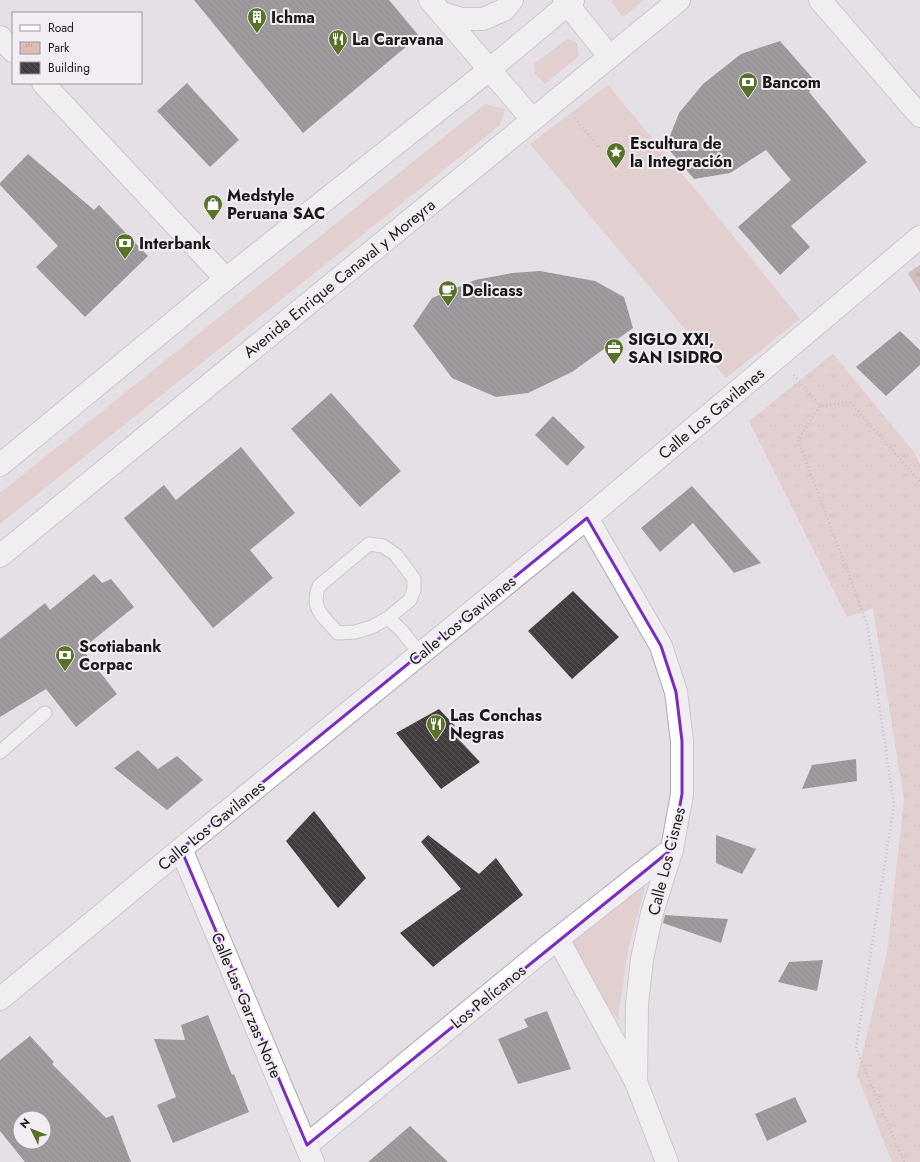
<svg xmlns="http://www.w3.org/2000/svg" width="920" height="1162" viewBox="0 0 920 1162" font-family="Jost,sans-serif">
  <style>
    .green { fill: #debbb5 }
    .forest { fill: url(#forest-firs) }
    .park { fill: url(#park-tufts) }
    .building { fill: url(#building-back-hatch); fill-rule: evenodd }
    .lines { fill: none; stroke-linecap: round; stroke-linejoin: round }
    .lane-casing { stroke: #ada8ad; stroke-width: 15 }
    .street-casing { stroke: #ada8ad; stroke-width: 24 }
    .secondary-casing { stroke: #ada8ad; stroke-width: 24 }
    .path { stroke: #9d999d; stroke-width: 2.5; stroke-dasharray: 1 3; stroke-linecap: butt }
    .lane { stroke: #fff; stroke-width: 13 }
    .street { stroke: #fff; stroke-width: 22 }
    .secondary { stroke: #fff; stroke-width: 22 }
    .marked { fill: none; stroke: #7b2cbf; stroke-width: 3; stroke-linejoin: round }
    .labels { text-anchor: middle; stroke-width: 4; stroke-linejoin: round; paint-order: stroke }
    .poi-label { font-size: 16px; font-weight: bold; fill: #1a181a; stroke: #f2edf2; text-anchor: start }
    .street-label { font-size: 16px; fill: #1a181a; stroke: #f2edf2 }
  </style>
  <defs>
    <pattern id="forest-firs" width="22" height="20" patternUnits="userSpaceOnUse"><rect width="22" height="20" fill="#b7928c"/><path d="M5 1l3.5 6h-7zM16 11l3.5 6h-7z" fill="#947672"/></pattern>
    <pattern id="park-tufts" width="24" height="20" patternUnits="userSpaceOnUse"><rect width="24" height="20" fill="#debbb5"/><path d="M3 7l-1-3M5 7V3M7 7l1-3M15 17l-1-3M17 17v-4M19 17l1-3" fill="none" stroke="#bea09b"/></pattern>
    <pattern id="building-back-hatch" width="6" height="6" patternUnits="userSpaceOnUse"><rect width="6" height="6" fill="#423c3e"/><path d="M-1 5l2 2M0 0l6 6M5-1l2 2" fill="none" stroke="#5a5557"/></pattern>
  </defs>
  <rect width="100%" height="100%" fill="#e5e0e5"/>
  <!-- green -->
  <g class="green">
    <path d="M613,0H644L623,17L611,2Z"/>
    <path d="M567,39L577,42L579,56L545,84L535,74L534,64Z"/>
    <path d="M608,85L704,200L800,319L726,378L530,144Z"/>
    <path d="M485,104L505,109L500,125L0,524V493Z"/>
    <path d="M647,881L628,949L618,1020L567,943Z"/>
  </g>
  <!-- forest -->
  <path class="forest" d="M920,265V293L908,273Z"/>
  <!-- park -->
  <path class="park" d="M833,354L914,452L920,464V1162H892L857,1075L887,953L904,799L873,608L847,617L749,421Z"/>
  <!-- building -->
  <g class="building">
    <path d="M194,0H389L419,36L303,133Z"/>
    <path d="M780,41L815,81L809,92L867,162L791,226L810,247L780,275L738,227L791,180L766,150L730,173L694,179L666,146L679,113L703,84L741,54Z"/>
    <path d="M187,83L239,140L210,167L157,111Z"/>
    <path d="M28,154L94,210L99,205L148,256L85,317L36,267L58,246L0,185V183Z"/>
    <path d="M540,271L595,281L624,297L633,328L572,372L528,393L496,397L452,378L413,326L432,298L475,280L512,273Z"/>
    <path d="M900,331L920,350V365L886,396L856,367Z"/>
    <path d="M331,393L401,471L360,507L291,429Z"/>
    <path d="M553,416L585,447L567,466L535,435Z"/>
    <path d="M241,447L295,513L250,550L273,578L213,628L124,518L164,485L176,500Z"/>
    <path d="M692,486L761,563L734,573L693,523L660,552L641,528Z"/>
    <path d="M94,574L102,583L111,579L134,607L82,649L117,694L76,727L46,689L0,717V639L45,603L50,610Z"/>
    <path d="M573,591L619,637L572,679L528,631Z"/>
    <path d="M439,709L455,726L450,730L480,762L441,789L396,733Z"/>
    <path d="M138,750L158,769L177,756L203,780L167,810L114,768Z"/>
    <path d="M856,759L857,781L802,789L812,765Z"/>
    <path d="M314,811L366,878L338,908L286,841Z"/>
    <path d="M428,835L479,874L496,858L523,895L433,967L400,933L461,889L421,842Z"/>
    <path d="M716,835L756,849L742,874L716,863Z"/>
    <path d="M665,915L728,919L721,943L663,923Z"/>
    <path d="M823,960L817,991L778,982L789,962Z"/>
    <path d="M547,1011L571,1069L518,1084L498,1039L528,1027L524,1019Z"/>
    <path d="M208,1015L232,1075L234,1074L249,1112L173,1143L157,1105L176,1097L154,1039L185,1040L181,1025Z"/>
    <path d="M30,1036L54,1062L52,1064L106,1118L113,1115L131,1162H25L0,1131V1060ZM20,1118H44V1142H20Z"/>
    <path d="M795,1097L807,1122L767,1141L755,1114Z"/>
    <path d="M410,1126L448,1162H368Z"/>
  </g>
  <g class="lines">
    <defs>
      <g id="lane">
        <path d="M369,544L383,546L396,555L414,579V590L410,600L388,618L372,627L355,632L338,633C323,616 310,609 319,586Z"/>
        <path d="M388,618L402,631L420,654"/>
        <path d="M0,752L45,713"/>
      </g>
      <g id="street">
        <path d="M430,0L532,119"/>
        <path d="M564,0L609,56"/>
        <path d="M820,0L920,116"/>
        <path d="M441,13L462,19H483L504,10L512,0"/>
        <path d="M0,37L13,51"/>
        <path d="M43,83L226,279"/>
        <path d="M587,518L661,646L676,692L682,741V794L672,849L652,913L642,959L637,1004L636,1082L667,1162"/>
        <path d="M181,849L313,1162"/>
        <path d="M558,939L635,1080"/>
        <path d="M0,999L181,849L587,518L920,237"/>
        <path d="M307,1145L541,952L672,849"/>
      </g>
      <g id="secondary">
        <path d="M0,465L226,279L489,70L573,0"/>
        <path d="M0,556L679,0"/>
      </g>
    </defs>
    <!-- lane casing -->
    <use href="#lane" class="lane-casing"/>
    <!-- street casing -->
    <use href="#street" class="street-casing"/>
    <!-- secondary casing -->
    <use href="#secondary" class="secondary-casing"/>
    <!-- path -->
    <g class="path">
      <path d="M575,118L600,149"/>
      <path d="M794,375L820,406"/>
      <path d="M904,1162L856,1048L894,805L867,623L798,440L820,406L850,402L920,482"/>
    </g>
    <!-- lane -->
    <use href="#lane" class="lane"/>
    <!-- street -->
    <use href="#street" class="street"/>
    <!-- secondary -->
    <use href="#secondary" class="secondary"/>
  </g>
  <!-- marked area -->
  <path d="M0 0H920V1162H0ZM587,518L661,646L676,692L682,741V794L672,849L307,1145L181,849Z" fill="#e5e0e5" fill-opacity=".55" fill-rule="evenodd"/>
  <path class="marked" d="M587,518L661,646L676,692L682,741V794L672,849L307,1145L181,849Z"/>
  <!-- icons -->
  <defs>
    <symbol id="building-pin" viewBox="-11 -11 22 30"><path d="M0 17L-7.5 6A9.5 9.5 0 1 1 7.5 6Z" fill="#567329" stroke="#f2edf2"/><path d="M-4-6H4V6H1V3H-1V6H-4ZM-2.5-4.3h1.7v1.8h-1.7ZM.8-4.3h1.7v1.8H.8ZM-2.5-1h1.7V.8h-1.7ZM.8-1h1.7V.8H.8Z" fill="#fff"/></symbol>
    <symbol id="restaurant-pin" viewBox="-11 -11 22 30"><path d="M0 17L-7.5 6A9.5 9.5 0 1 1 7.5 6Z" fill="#567329" stroke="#f2edf2"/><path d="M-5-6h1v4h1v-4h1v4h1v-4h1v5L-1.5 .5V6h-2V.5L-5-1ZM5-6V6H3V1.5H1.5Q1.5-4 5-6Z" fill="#fff"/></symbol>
    <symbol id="bank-pin" viewBox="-11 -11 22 30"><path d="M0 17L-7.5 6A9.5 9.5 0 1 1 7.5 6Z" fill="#567329" stroke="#f2edf2"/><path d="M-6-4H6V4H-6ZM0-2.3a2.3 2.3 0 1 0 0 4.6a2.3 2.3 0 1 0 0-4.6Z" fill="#fff"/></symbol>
    <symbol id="sight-pin" viewBox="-11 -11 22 30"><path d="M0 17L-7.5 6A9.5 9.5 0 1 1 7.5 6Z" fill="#567329" stroke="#f2edf2"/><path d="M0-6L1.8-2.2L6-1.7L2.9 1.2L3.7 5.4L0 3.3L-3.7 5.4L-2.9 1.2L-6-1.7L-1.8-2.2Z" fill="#fff"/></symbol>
    <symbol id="shop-pin" viewBox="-11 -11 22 30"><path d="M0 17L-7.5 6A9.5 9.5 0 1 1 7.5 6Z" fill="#567329" stroke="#f2edf2"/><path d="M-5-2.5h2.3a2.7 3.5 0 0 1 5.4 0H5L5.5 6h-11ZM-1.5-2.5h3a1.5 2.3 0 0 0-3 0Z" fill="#fff"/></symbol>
    <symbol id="cafe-pin" viewBox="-11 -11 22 30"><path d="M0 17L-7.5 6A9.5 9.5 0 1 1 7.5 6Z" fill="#567329" stroke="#f2edf2"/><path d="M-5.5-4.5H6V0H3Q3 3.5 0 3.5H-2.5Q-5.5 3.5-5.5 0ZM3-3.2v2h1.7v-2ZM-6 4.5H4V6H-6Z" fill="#fff"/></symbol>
    <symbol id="office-pin" viewBox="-11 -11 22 30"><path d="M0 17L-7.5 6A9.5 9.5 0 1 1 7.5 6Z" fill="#567329" stroke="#f2edf2"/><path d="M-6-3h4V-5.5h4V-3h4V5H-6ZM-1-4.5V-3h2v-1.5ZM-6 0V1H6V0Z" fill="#fff"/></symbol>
  </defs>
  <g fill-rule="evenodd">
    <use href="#building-pin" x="246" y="6" width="22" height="30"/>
    <use href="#restaurant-pin" x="327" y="28" width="22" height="30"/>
    <use href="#bank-pin" x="737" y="71" width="22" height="30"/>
    <use href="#sight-pin" x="605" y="141" width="22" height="30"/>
    <use href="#shop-pin" x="202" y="193" width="22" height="30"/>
    <use href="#bank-pin" x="114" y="232" width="22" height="30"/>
    <use href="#cafe-pin" x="437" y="279" width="22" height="30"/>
    <use href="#office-pin" x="603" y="337" width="22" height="30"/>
    <use href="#bank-pin" x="54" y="644" width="22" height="30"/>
    <use href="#restaurant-pin" x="425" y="713" width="22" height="30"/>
  </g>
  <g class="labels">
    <!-- poi labels -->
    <g class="poi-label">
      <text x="271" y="23">Ichma</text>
      <text x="352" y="45">La Caravana</text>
      <text x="762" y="88">Bancom</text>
      <text x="630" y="149">Escultura de<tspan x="630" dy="18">la Integración</tspan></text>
      <text x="227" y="201">Medstyle<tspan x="227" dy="18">Peruana SAC</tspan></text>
      <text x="139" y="249">Interbank</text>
      <text x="462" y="296">Delicass</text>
      <text x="628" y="345">SIGLO XXI,<tspan x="628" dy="18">SAN ISIDRO</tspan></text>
      <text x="79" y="652">Scotiabank<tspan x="79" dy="18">Corpac</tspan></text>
      <text x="450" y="721">Las Conchas<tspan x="450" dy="18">Negras</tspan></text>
    </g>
    <!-- street labels -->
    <g class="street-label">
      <text transform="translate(339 278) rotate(-39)" y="6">Avenida Enrique Canaval y Moreyra</text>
      <text transform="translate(711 413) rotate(-40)" y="6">Calle Los Gavilanes</text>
      <text transform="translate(462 620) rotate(-39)" y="6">Calle Los Gavilanes</text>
      <text transform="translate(211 825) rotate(-39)" y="6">Calle Los Gavilanes</text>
      <text transform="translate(666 861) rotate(-76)" y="6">Calle Los Cisnes</text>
      <text transform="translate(488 996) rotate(-39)" y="6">Los Pelícanos</text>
      <text transform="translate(247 1005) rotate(67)" y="6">Calle Las Garzas Norte</text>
    </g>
  </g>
  <!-- legend -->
  <rect x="12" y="12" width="130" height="72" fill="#f2edf2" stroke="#9c989c"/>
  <rect x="20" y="25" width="20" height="6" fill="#ffffff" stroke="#9c989c"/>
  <text x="48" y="32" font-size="12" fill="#1a181a">Road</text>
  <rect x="20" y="42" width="20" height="12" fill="url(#park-tufts)" stroke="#9c989c"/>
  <text x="48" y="52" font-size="12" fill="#1a181a">Park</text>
  <rect x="20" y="62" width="20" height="12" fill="url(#building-back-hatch)" stroke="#9c989c"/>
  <text x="48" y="72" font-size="12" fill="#1a181a">Building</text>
  <!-- north arrow -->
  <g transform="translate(32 1130) rotate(313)"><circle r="19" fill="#f2edf2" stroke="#9c989c"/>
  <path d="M0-3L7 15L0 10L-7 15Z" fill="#567329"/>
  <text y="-6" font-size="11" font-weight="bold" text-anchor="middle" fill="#1a181a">N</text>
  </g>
</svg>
